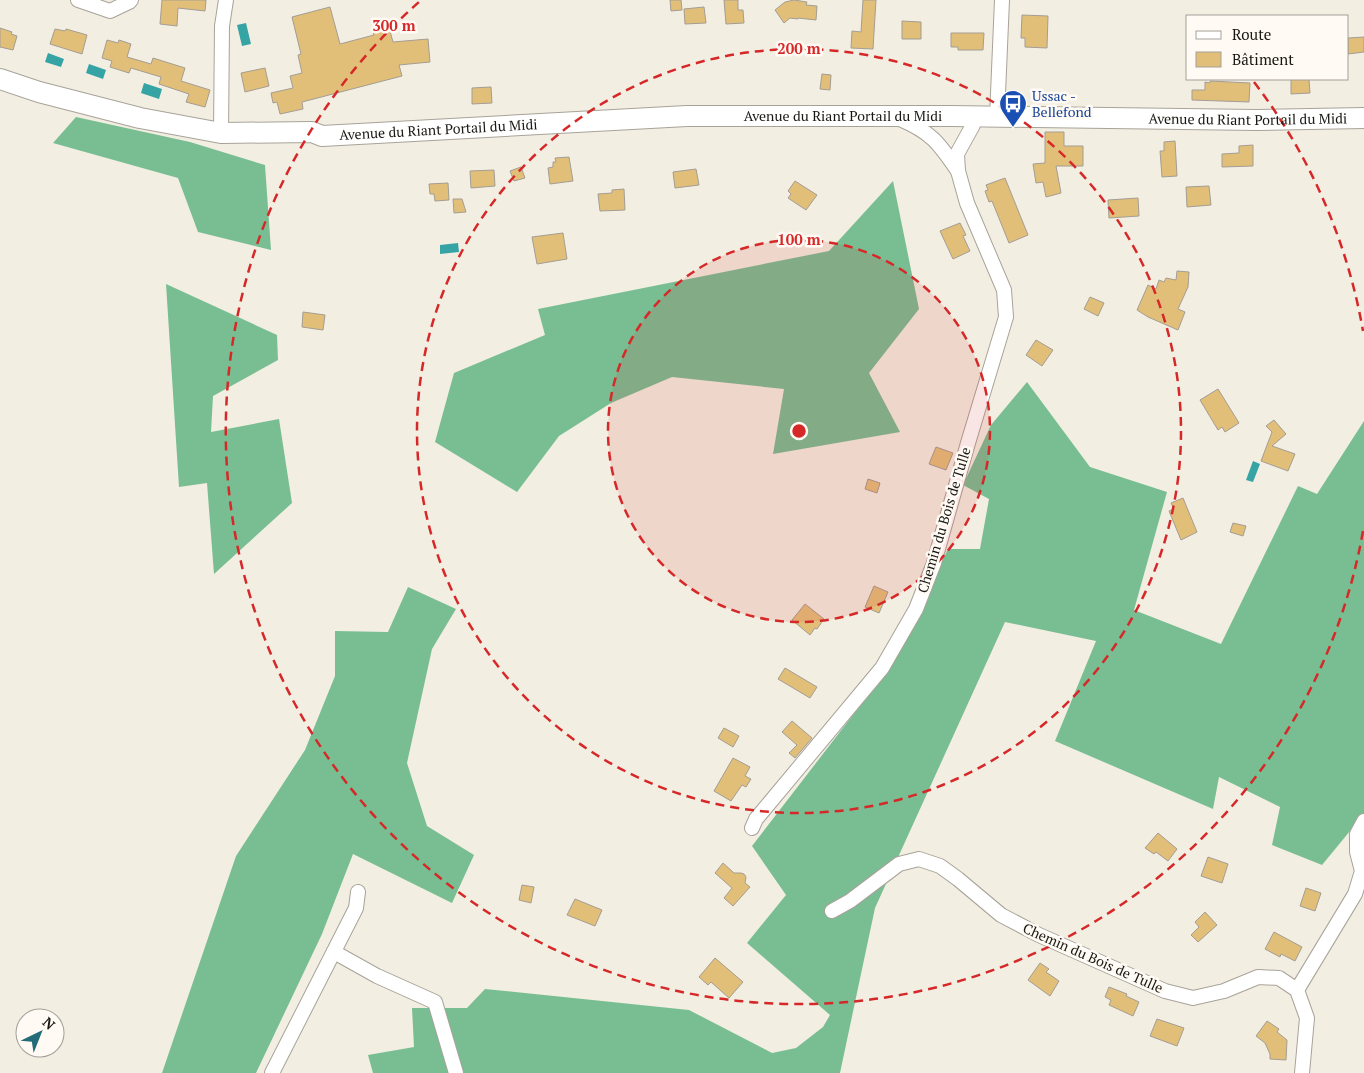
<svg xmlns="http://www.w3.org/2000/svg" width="1364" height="1073" viewBox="0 0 1364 1073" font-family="'PT Serif',serif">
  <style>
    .forest { fill: #78be92 }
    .water { fill: #36a4a5 }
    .building { fill: #e2bf79; stroke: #a39d93 }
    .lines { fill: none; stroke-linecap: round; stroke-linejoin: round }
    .minor-casing { stroke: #a8a399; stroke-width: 16 }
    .secondary-casing { stroke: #a8a399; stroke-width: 22 }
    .minor { stroke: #fff; stroke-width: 14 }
    .secondary { stroke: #fff; stroke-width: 20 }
    .ring { fill: none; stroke: #d62828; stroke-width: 2.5; stroke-dasharray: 9 6 }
    .labels { text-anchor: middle; stroke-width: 5; stroke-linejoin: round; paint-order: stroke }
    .transit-label { font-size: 14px; fill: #164399; stroke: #fffbf4; text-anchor: start }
    .street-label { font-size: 14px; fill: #191713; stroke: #fffbf4 }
    .centre { fill: #d62828; stroke: #fffbf4; stroke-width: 2.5 }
    .ring-label { font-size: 15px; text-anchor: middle; font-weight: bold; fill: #d62828; stroke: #fffbf4; stroke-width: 5; stroke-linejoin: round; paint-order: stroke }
  </style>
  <rect width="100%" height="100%" fill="#f3eee2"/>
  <!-- forest -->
  <g class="forest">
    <path d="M76,117L190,142L265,165L271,250L198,232L178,178L53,143Z"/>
    <path d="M893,181L919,309L869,373L900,432L773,454L784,389L672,377L611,403L559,436L517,492L435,442L454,373L545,335L538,309L829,251Z"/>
    <path d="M166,284L277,335L278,360L213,396L211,432L279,419L292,503L214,574L207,483L179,487Z"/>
    <path d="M1027,382L1090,467L1167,492L1134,610L1221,644L1298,486L1317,494L1364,421V814L1322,865L1272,845L1280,807L1219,777L1213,809L1055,741L1096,641L1005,622L875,908L840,1073H373L368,1055L414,1047L412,1008H467L485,989L689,1010L772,1053L796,1048L823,1027L830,1015L747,943L786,895L752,846L893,663L948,549H980L989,499L963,485L991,425Z"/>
    <path d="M408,587L456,609L432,649L407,763L427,826L474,855L452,903L353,854L322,934L256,1073H162L236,856L305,750L335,676V631L388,632Z"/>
  </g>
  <!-- water -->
  <g class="water">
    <path d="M246,23L251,44L242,46L237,25Z"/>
    <path d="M48,53L64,59L61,67L45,62Z"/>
    <path d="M89,64L106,70L103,79L86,73Z"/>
    <path d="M144,83L162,89L159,99L141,93Z"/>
    <path d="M458,243L459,252L440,254V245Z"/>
    <path d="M1253,461L1260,464L1253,482L1246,480Z"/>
  </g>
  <!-- building -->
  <g class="building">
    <path d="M162,0H206L205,11L178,8L177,26L160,24Z"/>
    <path d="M670,0H681L682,10L671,11Z"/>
    <path d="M724,0H738V10H743L744,23L726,24Z"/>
    <path d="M794,0L807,2L806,5L817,6L816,20L798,18V19L790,18L784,23L775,10L785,2Z"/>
    <path d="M863,0H876L873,49L851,48L852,31L861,32Z"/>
    <path d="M330,7L340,44L374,35L372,29L384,26L385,32L390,31L393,42L428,39L430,62L399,65L402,76L302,102L303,109L280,114L277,102L273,103L271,93L293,88L290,76L302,73L298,55L301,54L292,17Z"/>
    <path d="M704,7L706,23L685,24L684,9Z"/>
    <path d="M1022,15L1048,16L1047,48L1025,47V38H1021Z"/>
    <path d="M902,21L921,22V39H902Z"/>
    <path d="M0,28L12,32L11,34L17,36L13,50L0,47Z"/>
    <path d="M55,29L65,31L66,29L87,35L82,54L50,44Z"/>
    <path d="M951,33H984L983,50H958V47H951Z"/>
    <path d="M1364,37V52L1348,54V38Z"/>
    <path d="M107,40L118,43L119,40L131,44L127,57L151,64L153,58L185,68L181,81L210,90L205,107L186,102L189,94L159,84L161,77L131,68L129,73L110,67L112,61L102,58Z"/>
    <path d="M265,68L269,86L245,92L241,73Z"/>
    <path d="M822,74L831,75L830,90L820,89Z"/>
    <path d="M1291,79H1309L1310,93L1291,94Z"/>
    <path d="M1210,81L1250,83L1249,102L1192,100V90H1205V82L1210,83Z"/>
    <path d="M491,87L492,103L472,104V88Z"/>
    <path d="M1045,132H1064V146H1083V166H1056L1061,193L1046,197L1043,182L1036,183L1033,164L1045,163Z"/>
    <path d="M1175,141L1177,176L1162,177L1160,151H1164V142Z"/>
    <path d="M1253,145V166L1222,167V154L1239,153V146Z"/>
    <path d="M569,157L573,181L550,184L548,168L553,167V162H556L555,158Z"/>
    <path d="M521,167L525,178L514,181L510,171Z"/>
    <path d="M696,169L699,185L675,188L673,172Z"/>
    <path d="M494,170L495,186L471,188L470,171Z"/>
    <path d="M1005,178L1028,235L1009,243L992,201L989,202L985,191L988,190L986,185Z"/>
    <path d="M795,181L817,195L806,210L788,198L791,194L788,191Z"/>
    <path d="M448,183L449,200L435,201L434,194H430L429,184Z"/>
    <path d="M1209,186L1211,205L1187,207L1186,187Z"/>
    <path d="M624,189L625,210L600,211L598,194L612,193V190Z"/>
    <path d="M1138,198L1139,216L1109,218L1108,200Z"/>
    <path d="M453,199H462L466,212L454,213Z"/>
    <path d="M960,223L966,235L963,236L970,251L953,259L940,231Z"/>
    <path d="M563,233L567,259L537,264L532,237Z"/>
    <path d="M1177,271L1189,272L1188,287L1178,309L1185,312L1178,330L1148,317L1137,310L1148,285L1156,289L1159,280L1164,282L1166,278L1176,280Z"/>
    <path d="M1090,297L1104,303L1098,316L1084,309Z"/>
    <path d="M303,312L325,315L323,330L302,327Z"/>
    <path d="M1036,340L1053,350L1042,366L1026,355Z"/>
    <path d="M1218,389L1239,423L1225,432L1222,427L1218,430L1200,400Z"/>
    <path d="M1274,420L1286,434L1272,446L1295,454L1288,471L1261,461L1272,432L1266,426Z"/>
    <path d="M936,447L953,453L946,470L929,464Z"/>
    <path d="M868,479L880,483L877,493L865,489Z"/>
    <path d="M1183,498L1197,532L1181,540L1169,511L1174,509L1171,503Z"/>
    <path d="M1233,523L1246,526L1243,536L1230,532Z"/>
    <path d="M874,586L888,592L879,613L865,607Z"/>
    <path d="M805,604L824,619L817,629L815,628L810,635L792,620Z"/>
    <path d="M785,668L817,687L810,698L778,679Z"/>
    <path d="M792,721L812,738L795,758L789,753L797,745L782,732Z"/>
    <path d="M724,728L739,736L733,747L718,738Z"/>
    <path d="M733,758L750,767L745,776L751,779L746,787L742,785L731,801L714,791Z"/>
    <path d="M1158,833L1177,849L1168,861L1156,852L1154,854L1145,848Z"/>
    <path d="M1208,857L1228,864L1222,883L1201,876Z"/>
    <path d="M723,863L734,873H741L744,874L746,877L745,883L750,887L733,906L724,898L732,888L715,873Z"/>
    <path d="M522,885L534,887L531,903L519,900Z"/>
    <path d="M1306,888L1321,893L1315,911L1300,906Z"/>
    <path d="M575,899L602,910L595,926L567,915Z"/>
    <path d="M1205,912L1217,925L1198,942L1191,935L1199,927L1195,922Z"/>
    <path d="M1274,932L1302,947L1295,961L1281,954L1280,957L1265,949Z"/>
    <path d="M715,958L743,982L729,998L711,982L708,985L699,977Z"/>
    <path d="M1040,963L1049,969L1046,972L1059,981L1050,996L1028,980Z"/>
    <path d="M1109,987L1127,994L1126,996L1139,1002L1133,1016L1109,1005L1111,1000L1105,997Z"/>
    <path d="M1157,1019L1184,1028L1177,1046L1150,1036Z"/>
    <path d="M1267,1021L1279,1029L1277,1032L1287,1040L1286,1060L1270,1059V1054L1265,1043L1256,1036Z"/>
  </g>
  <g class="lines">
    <defs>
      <g id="minor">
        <path d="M78,0L110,11L129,2L131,0"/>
        <path d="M997,117L1002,0"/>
        <path d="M900,119C931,132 939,143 958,171"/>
        <path d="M221,133L222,26L226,0"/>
        <path d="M752,828L756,819L882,668L916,609L934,563L968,443L1006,317L1004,290L967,203L958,171L957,154L973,125L974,116"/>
        <path d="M832,911L850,901L899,864L919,859L940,866L958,879L1001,915L1039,935L1165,991L1193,998L1224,991L1258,977L1279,978L1297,990L1307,1018L1302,1073"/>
        <path d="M334,952L377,976L435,1002L456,1073"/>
        <path d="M1297,990L1355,894L1362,871L1357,852V834L1364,821"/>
        <path d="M272,1073L356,908L358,892"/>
      </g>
      <g id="secondary">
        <path id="s1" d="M0,79L39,92L140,118L221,133L312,132L322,136L687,116H951L1257,120L1364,118"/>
      </g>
    </defs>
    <!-- minor casing -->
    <use href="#minor" class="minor-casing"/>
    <!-- secondary casing -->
    <use href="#secondary" class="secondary-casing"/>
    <!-- minor -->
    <use href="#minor" class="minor"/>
    <!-- secondary -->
    <use href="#secondary" class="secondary"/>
  </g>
  <!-- distance rings -->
  <circle cx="799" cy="431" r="191" fill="#d62828" fill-opacity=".12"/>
  <g class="ring">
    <circle cx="799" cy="431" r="191"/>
    <circle cx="799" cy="431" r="382"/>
    <path d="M1363 531A573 573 0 1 1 419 2M1254 82A573 573 0 0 1 1363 331"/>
  </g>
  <!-- icons -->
  <defs>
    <symbol id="bus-pin" viewBox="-11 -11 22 30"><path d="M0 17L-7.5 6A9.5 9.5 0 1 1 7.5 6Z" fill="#1a4fb4" stroke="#fffbf4"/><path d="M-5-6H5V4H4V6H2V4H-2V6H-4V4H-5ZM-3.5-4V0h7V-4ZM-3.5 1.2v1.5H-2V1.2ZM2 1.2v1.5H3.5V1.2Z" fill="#fff"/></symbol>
  </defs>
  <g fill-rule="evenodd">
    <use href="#bus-pin" x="997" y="88" width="32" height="43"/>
  </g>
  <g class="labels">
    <!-- transit labels -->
    <g class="transit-label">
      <text x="1032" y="101">Ussac -<tspan x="1032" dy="16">Bellefond</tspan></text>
    </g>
    <!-- street labels -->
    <g class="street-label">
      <text dy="5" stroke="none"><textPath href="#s1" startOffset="851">Avenue du Riant Portail du Midi</textPath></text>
      <text dy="5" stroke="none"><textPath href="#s1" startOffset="1256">Avenue du Riant Portail du Midi</textPath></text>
      <text dy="5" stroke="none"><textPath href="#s1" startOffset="446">Avenue du Riant Portail du Midi</textPath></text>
      <text transform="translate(944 520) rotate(-73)" y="5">Chemin du Bois de Tulle</text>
      <text transform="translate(1093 958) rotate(24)" y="5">Chemin du Bois de Tulle</text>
    </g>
  </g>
  <circle cx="799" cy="431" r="8" class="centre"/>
  <g class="ring-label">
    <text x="394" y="31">300 m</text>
    <text x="799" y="54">200 m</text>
    <text x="799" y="245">100 m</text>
  </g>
  <!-- legend -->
  <rect x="1186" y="15" width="162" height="65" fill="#fffbf4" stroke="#a3a09a"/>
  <rect x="1196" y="31" width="25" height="8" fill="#ffffff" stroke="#a3a09a"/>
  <text x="1232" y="40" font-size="15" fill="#191713">Route</text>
  <rect x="1196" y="52" width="25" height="15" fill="#e2bf79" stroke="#a3a09a"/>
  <text x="1232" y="65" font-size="15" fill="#191713">Bâtiment</text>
  <!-- north arrow -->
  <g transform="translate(40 1033) rotate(43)"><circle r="24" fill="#fffbf4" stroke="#a3a09a"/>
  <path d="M0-4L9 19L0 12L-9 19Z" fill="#256c79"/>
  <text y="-8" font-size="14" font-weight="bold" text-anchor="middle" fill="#191713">N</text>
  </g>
</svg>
